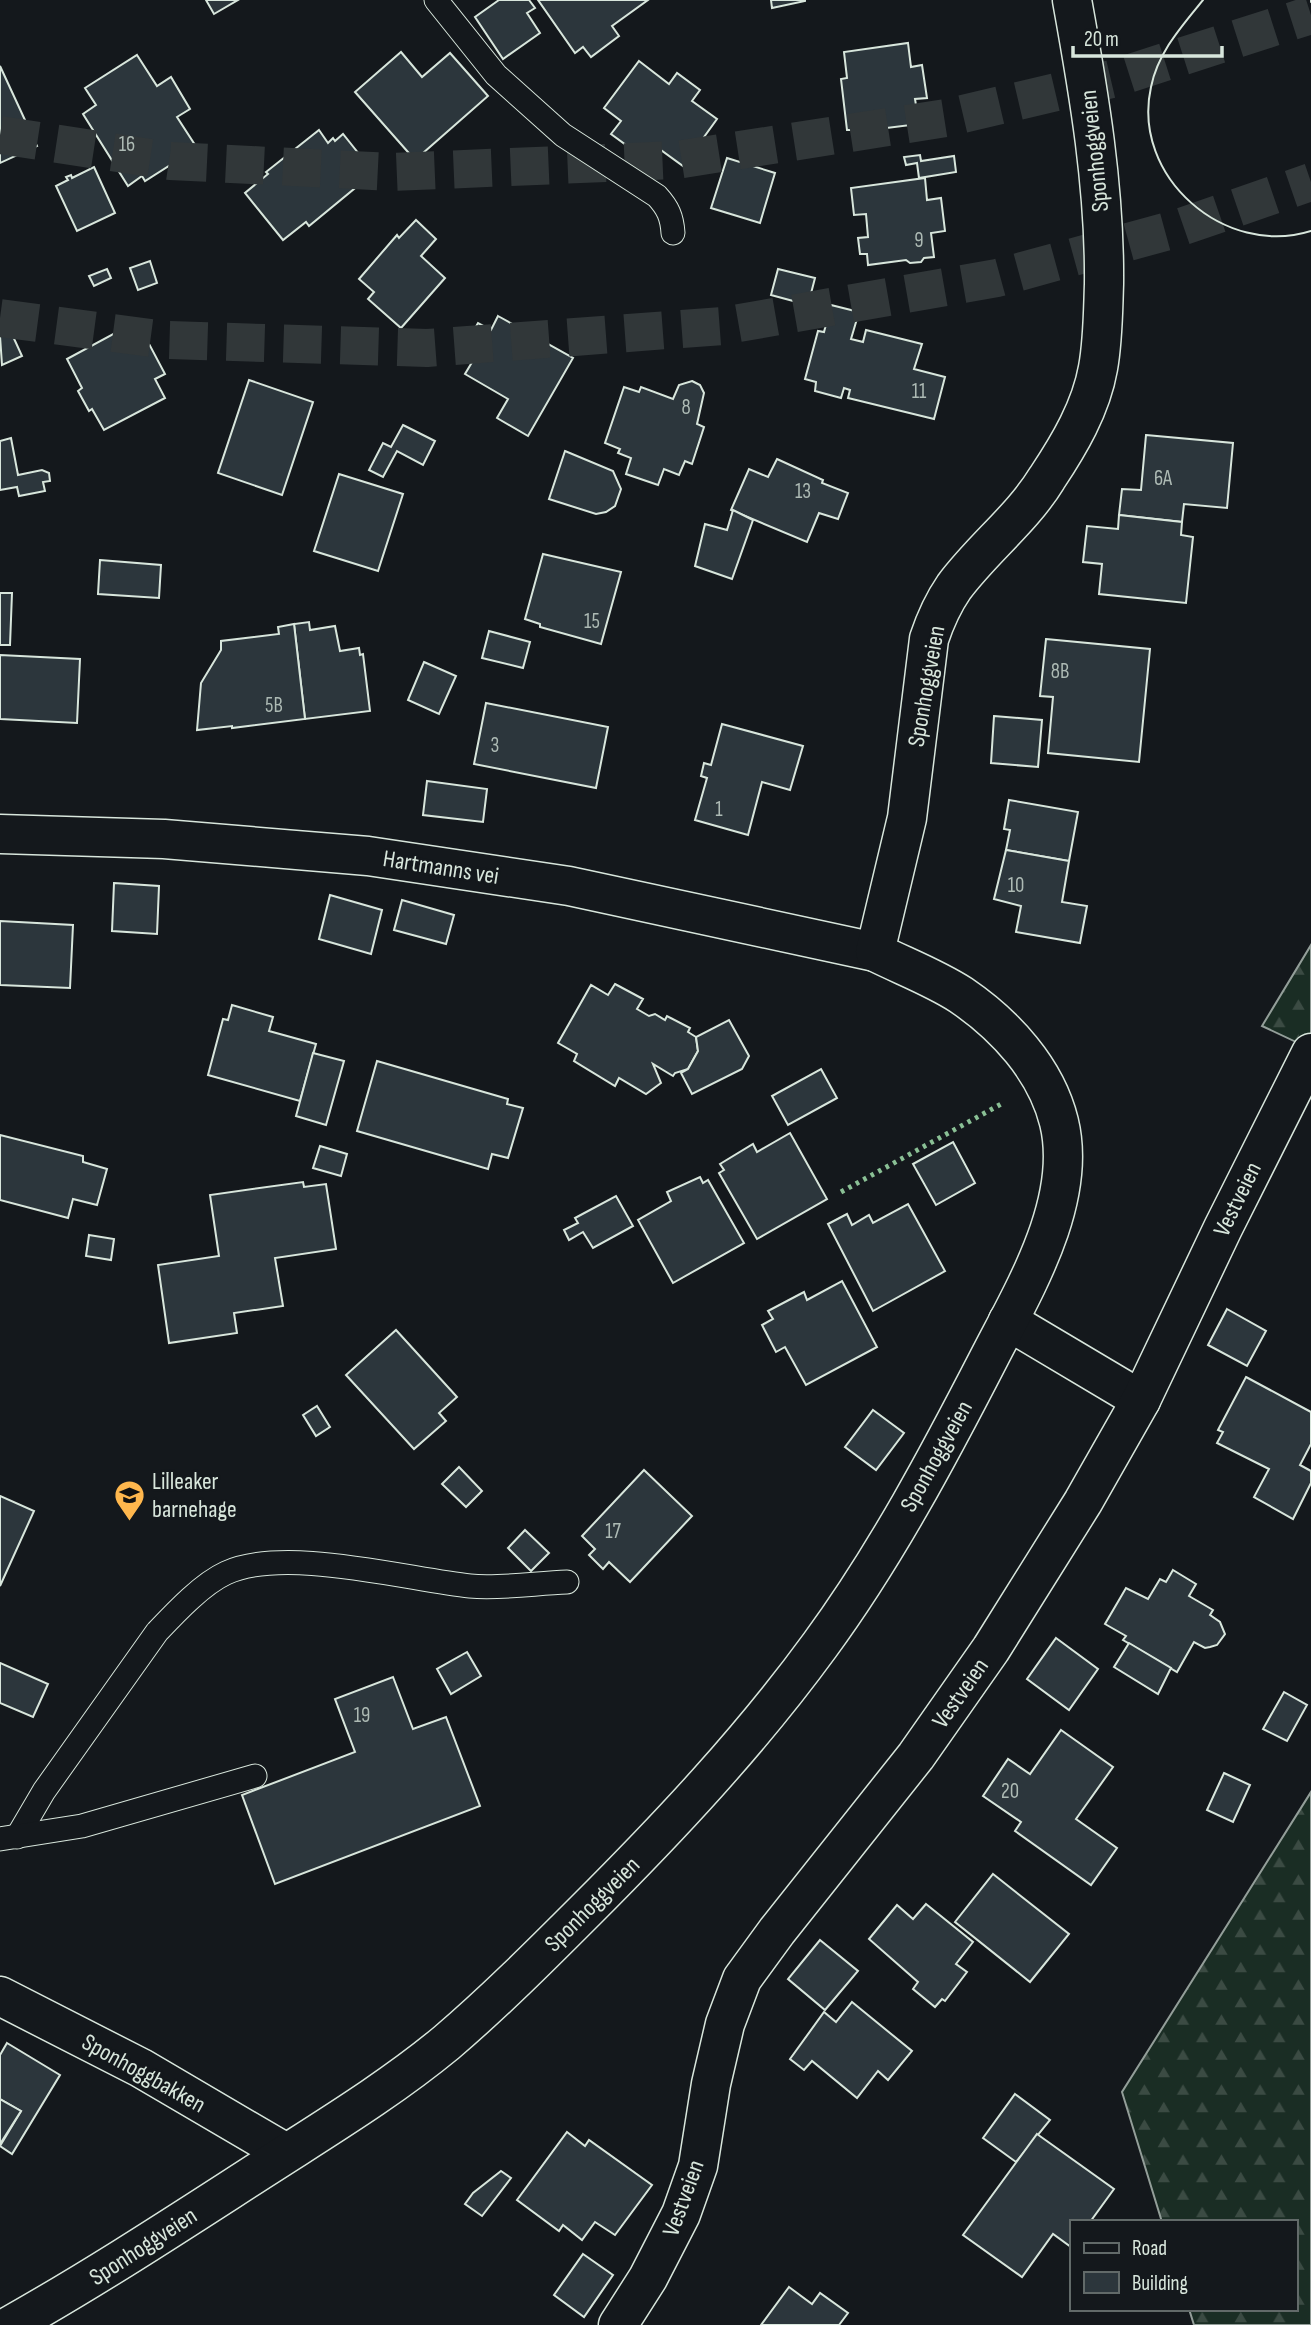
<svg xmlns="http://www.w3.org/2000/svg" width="1311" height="2325" viewBox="0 0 1311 2325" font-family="'Sofia Sans Condensed',sans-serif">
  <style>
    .forest { fill: url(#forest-firs); stroke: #939e99; stroke-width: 2 }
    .building { fill: #2c363c; stroke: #d8e6dc; stroke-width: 2 }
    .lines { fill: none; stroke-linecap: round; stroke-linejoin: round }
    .trunk-tunnel { stroke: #313739; stroke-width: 38; stroke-dasharray: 38 19; stroke-linecap: butt }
    .service-casing { stroke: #d8e6dc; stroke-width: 25 }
    .minor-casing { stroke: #d8e6dc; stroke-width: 41 }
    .service { stroke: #14181c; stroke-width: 23 }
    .minor { stroke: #14181c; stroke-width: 38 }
    .tram { stroke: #d8e6dc; stroke-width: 2 }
    .hedge { stroke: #8ac095; stroke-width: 5; stroke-dasharray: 3.5 5; stroke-linecap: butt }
    .labels { text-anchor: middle; stroke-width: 5; stroke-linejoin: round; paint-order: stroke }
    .number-label { font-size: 21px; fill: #adbab4 }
    .street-label { font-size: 24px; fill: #d8e6dc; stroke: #14181c }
    .poi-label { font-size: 24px; fill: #d8e6dc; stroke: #14181c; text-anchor: start }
  </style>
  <defs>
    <pattern id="forest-firs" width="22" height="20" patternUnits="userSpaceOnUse" patternTransform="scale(1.75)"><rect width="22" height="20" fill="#1a2d24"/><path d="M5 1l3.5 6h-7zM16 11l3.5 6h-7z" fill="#3b4b43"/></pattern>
  </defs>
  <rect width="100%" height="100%" fill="#14181c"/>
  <!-- forest -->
  <g class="forest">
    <path d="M1311,945V1049L1262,1026Z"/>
    <path d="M1311,1792V2325H1194L1189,2309H1295V2222H1162L1122,2092Z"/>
  </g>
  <!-- building -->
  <g class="building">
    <path d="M206,0H238L214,14Z"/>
    <path d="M499,0H529L535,8L527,13L540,33L503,59L475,17Z"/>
    <path d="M538,0H648L612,26L619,36L591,57L583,47L575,53Z"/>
    <path d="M771,0H805V1L772,8Z"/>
    <path d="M908,43L911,67L922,65L927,98L915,99L919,124L854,132V130H847L841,79L847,78L844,52Z"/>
    <path d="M401,52L422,77L450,53L488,96L415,160L355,92Z"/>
    <path d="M137,55L157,86L171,77L190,109L177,117L197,148L145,181L142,176L128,186L83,114L96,105L85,88Z"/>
    <path d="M639,61L669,84L677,73L700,90L692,101L717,119L683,166L658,148L648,161L611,134L621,121L604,108Z"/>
    <path d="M0,66L37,146L0,163Z"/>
    <path d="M319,130L328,143L333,138L335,141L343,134L363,159L349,170L360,184L309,226L306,222L283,240L245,193L268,174L266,172Z"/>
    <path d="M920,155L921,161L954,156L956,172L919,178L917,163L906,165L904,157Z"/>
    <path d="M727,158L775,173L760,223L711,208Z"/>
    <path d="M94,167L115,213L77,231L56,186L68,180L66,177L71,175L72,178Z"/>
    <path d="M925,178L927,200L941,198L945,231L931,233L934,257L924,258L921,262L910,263L906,260L868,265L867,254H860L858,238L868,237L866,214L854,215L851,188Z"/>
    <path d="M416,220L436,239L421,256L445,278L401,328L368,299L374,292L359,279L397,235L399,238Z"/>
    <path d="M150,261L157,283L138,290L130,268Z"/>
    <path d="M107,269L111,278L94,286L89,276Z"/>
    <path d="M778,269L815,278L808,305L771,295Z"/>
    <path d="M831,305L859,312L851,339L863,342L866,330L922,344L914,369L945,377L934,419L848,398L850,390L844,388L841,398L815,391L816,382L805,379L818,331L824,332Z"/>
    <path d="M498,316L573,358L528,436L497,418L508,399L465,374L480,349L467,342L478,323L491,330Z"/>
    <path d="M128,326L138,345L147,340L165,374L155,379L165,398L104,430L92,409L89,411L78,391L82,388L67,359Z"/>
    <path d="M11,332L22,356L2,365L0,336Z"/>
    <path d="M249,380L313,402L282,495L218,473Z"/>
    <path d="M692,381L700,385L704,393L697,424L704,427L692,464L685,461L679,475L664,469L658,485L626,474L631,458L618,453L620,449L605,443L624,387L639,392L641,387L673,399L679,385Z"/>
    <path d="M403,425L435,441L423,465L397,451L383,477L369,470L383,443L391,447Z"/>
    <path d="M1146,435L1233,443L1227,508L1184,504L1182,522L1119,515L1122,489L1141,490Z"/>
    <path d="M11,438L18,475L42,470L49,473L50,481L43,482L45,491L19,496L17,487L0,490V441Z"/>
    <path d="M565,451L613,471L621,489L615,506L606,512L596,514L549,499Z"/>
    <path d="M777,459L823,480L822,483L848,493L838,519L819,513L807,542L731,510L749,469L768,477Z"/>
    <path d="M339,474L403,494L378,571L314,551Z"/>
    <path d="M733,510L753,520L732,579L695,566L705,524L727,530Z"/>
    <path d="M1119,515L1182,522L1181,535L1193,537L1186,603L1099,594L1102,564L1083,562L1087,526L1118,529Z"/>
    <path d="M543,554L621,572L601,644L540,627V624L525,619Z"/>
    <path d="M100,560L161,565L159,598L98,594Z"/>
    <path d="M0,593H12L10,645H0Z"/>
    <path d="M309,622L310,630L335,626L340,651L359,648L360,655L363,654L370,711L305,719L294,624Z"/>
    <path d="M294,624L305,719L232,728V726L197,730L201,683L221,650V641L279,634L278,627Z"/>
    <path d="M489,631L530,642L523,668L482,658Z"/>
    <path d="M1046,639L1150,649L1139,762L1048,753L1053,697L1040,696Z"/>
    <path d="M0,655L80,659L77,723L0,719Z"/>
    <path d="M424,662L456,676L439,714L408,700Z"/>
    <path d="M486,703L608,727L596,788L474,764Z"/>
    <path d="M994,716L1042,720L1038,767L991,763Z"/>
    <path d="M722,724L803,746L790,790L762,782L748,835L695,820L707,778L701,776L704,763L711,765Z"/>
    <path d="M427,781L487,789L483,822L423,815Z"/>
    <path d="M1009,800L1078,812L1069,861L1006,850L1010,830L1004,829Z"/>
    <path d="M1006,850L1069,861L1062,902L1087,906L1080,943L1016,932L1021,906L994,899Z"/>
    <path d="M114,883L159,886L157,934L112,931Z"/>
    <path d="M330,895L382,910L371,954L319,939Z"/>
    <path d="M402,900L454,915L446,944L394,930Z"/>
    <path d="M0,921L73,925L70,988L0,985Z"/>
    <path d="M615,984L643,999L637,1009L649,1016L655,1014L665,1020L667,1016L690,1028L688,1032L696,1037L698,1051L688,1069L675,1073L673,1076L653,1064L661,1083L646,1094L619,1078L615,1086L574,1061L577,1054L558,1043L591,985L608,995Z"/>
    <path d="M232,1005L273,1017L269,1031L316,1044L300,1101L208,1075L223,1019L228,1020Z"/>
    <path d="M729,1020L749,1056L742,1069L692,1094L681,1073L688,1069L698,1051L696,1037Z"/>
    <path d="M313,1053L344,1061L326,1125L296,1116Z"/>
    <path d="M377,1061L508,1099L507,1104L523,1108L508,1158L492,1154L488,1169L357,1131Z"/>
    <path d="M821,1069L837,1098L788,1125L772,1096Z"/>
    <path d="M790,1133L827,1199L757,1239L719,1173L724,1170L720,1164L753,1144L757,1152Z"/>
    <path d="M0,1135L83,1156V1162L107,1169L97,1205L73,1199L68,1218L0,1200Z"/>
    <path d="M953,1142L975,1183L936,1205L913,1164Z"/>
    <path d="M320,1146L347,1154L341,1176L313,1168Z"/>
    <path d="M700,1177L703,1183L708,1180L744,1243L673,1283L638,1220L671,1201L667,1192Z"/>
    <path d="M303,1182L304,1187L326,1184L336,1249L275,1258L283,1306L234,1313L237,1333L169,1343L158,1265L219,1256L210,1195Z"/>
    <path d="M616,1196L633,1226L593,1248L583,1232L569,1240L564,1230L578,1223L575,1218Z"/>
    <path d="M908,1204L945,1271L873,1311L828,1224L847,1214L852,1225L869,1215L873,1223Z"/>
    <path d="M89,1235L114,1239L111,1260L86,1256Z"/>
    <path d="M842,1281L877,1347L806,1385L785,1347L776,1352L762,1325L773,1319L768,1311L804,1292L807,1300Z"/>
    <path d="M1227,1309L1266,1331L1247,1366L1208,1345Z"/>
    <path d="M396,1330L457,1397L439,1413L446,1421L414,1449L346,1375Z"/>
    <path d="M1246,1377L1311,1412V1444L1300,1465L1311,1471V1483L1293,1519L1254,1497L1269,1469L1217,1443L1223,1432L1218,1430Z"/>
    <path d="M317,1406L330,1427L316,1436L303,1415Z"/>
    <path d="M873,1410L904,1433L876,1470L845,1447Z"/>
    <path d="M459,1467L482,1491L466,1507L442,1484Z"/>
    <path d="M644,1470L692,1516L630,1582L609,1562L603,1569L589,1555L595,1549L582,1536Z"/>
    <path d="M0,1496L34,1511L0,1586Z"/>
    <path d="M525,1530L549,1553L531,1571L508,1548Z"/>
    <path d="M1173,1570L1196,1584L1189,1596L1213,1610L1210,1615L1220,1622L1225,1634L1217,1645L1210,1647L1205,1648L1194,1642L1177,1672L1123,1640L1126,1636L1105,1624L1126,1588L1148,1599L1160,1579L1166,1582Z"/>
    <path d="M1056,1638L1098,1669L1069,1710L1027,1679Z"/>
    <path d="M1129,1643L1171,1668L1158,1694L1114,1667Z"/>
    <path d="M467,1652L481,1676L451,1694L437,1669Z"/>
    <path d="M0,1663L48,1684L33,1717L0,1703Z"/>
    <path d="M393,1677L413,1729L446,1717L480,1806L275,1884L242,1795L355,1752L335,1699Z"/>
    <path d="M1284,1692L1307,1705L1287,1741L1263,1729Z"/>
    <path d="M1061,1730L1113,1767L1076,1819L1117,1848L1091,1885L1015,1831L1021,1822L983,1796L1008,1759L1030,1774Z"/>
    <path d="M1224,1773L1250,1785L1233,1822L1207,1810Z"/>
    <path d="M993,1874L1069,1934L1030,1982L955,1922Z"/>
    <path d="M926,1904L973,1942L956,1964L967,1972L945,2001L942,1999L935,2007L913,1989L918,1982L869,1939L897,1905L913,1919Z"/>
    <path d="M820,1940L858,1971L825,2010L788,1979Z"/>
    <path d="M852,2002L912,2051L888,2080L878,2071L857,2098L812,2061L804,2070L790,2059L824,2012L836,2022Z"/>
    <path d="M7,2043L60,2075L12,2154L0,2146L21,2111L0,2099V2055Z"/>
    <path d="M1015,2094L1050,2120L1016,2162L983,2138Z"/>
    <path d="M0,2099L21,2111L0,2144Z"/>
    <path d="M567,2132L585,2146L589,2140L652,2185L615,2235L595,2222L582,2240L563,2225L559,2231L517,2200Z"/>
    <path d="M1037,2134L1114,2189L1090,2222H1071V2247L1053,2234L1022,2277L963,2235Z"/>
    <path d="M501,2171L511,2178L482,2216L465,2204L473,2193Z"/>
    <path d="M583,2254L613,2275L584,2317L554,2295Z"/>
    <path d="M789,2287L812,2304L820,2293L848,2313L839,2325H761Z"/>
  </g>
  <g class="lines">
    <!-- trunk-tunnel -->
    <g class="trunk-tunnel">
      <path d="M0,135L170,161L393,172L676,160L946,118L1112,79L1311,15"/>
      <path d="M0,318L166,340L427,348L722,326L997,278L1172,230L1311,182"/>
    </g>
    <defs>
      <g id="service">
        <path d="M436,0L496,75L563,135L657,196C668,208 672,217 673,233"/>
        <path d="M17,1837L44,1791L157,1632C175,1613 202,1584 226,1573C284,1546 406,1579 470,1586C500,1589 537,1583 567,1582"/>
        <path d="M0,1839L82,1826L255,1776"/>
      </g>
      <g id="minor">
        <path d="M0,834L164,839L368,856L569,886L875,952"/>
        <path d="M1008,1321L1141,1400"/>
        <path d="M0,1996L141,2068L286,2153"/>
        <path d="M11,2325C98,2276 180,2222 264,2168C326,2128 389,2090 446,2043C494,2002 540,1956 585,1911C669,1827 750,1741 820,1645C886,1555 939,1455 990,1356C1025,1288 1078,1200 1059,1122C1046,1069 1005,1025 961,995C935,978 903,966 875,952L907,818L929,639C935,621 943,603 954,587C983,548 1022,519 1047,478C1069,445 1091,408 1098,368C1103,341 1103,312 1104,284C1105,188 1089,94 1072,0"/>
        <path d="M618,2325L648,2278L681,2214L698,2166L711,2084L725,2024L742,1979L777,1931L916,1756L991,1649L1083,1502L1141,1400L1223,1228L1311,1053"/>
      </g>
    </defs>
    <!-- service casing -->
    <use href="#service" class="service-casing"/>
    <!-- minor casing -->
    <use href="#minor" class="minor-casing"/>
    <!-- service -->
    <use href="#service" class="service"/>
    <!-- minor -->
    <use href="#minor" class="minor"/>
    <!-- tram -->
    <g class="tram">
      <path d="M1203,0C1182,26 1158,52 1151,87C1131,177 1225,258 1311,231"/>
      <path d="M1311,0V2"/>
    </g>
    <!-- hedge -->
    <path class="hedge" d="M841,1192L1003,1103"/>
  </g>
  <!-- icons -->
  <defs>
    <symbol id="school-pin" viewBox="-11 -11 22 30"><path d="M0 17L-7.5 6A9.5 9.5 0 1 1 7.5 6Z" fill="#ffb74d" stroke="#14181c"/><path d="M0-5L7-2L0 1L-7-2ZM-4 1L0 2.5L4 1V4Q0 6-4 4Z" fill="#111"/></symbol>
  </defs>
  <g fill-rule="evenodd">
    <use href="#school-pin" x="112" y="1478" width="35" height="47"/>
  </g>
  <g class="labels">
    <!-- number labels -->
    <g class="number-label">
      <text x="127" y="151">16</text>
      <text x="919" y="247">9</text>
      <text x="919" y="398">11</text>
      <text x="686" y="414">8</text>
      <text x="1163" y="485">6A</text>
      <text x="803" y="498">13</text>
      <text x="592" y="628">15</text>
      <text x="1060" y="678">8B</text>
      <text x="274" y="712">5B</text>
      <text x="495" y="752">3</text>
      <text x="719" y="816">1</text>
      <text x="1016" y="892">10</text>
      <text x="613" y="1538">17</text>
      <text x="362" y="1722">19</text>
      <text x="1010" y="1798">20</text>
    </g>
    <!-- street labels -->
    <g class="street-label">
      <text transform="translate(1094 151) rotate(-96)" y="8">Sponhoggveien</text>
      <text transform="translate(926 686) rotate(-80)" y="8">Sponhoggveien</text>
      <text transform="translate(441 867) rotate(9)" y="8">Hartmanns vei</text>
      <text transform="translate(1237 1199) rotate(-64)" y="8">Vestveien</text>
      <text transform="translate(936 1456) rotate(-61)" y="8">Sponhoggveien</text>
      <text transform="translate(960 1693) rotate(-55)" y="8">Vestveien</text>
      <text transform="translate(592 1904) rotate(-45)" y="8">Sponhoggveien</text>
      <text transform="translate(144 2073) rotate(29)" y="8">Sponhoggbakken</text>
      <text transform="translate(683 2198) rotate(-70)" y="8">Vestveien</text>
      <text transform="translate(143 2246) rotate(-33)" y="8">Sponhoggveien</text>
    </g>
    <!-- poi labels -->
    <g class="poi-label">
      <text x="152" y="1489">Lilleaker<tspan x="152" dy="28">barnehage</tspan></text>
    </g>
  </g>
  <!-- legend -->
  <rect x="1070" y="2220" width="228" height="91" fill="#14181c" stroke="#626a69" stroke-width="2"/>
  <rect x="1084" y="2243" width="35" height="10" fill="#14181c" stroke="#626a69" stroke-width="2"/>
  <text x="1132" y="2255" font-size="21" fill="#d8e6dc">Road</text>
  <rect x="1084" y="2272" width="35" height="21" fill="#2c363c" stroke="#626a69" stroke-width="2"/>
  <text x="1132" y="2290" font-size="21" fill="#d8e6dc">Building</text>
  <!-- scale -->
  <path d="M1073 46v10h149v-10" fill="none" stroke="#d8e6dc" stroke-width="3.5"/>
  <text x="1084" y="46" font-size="21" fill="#d8e6dc" stroke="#14181c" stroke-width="5" paint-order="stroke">20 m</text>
</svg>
